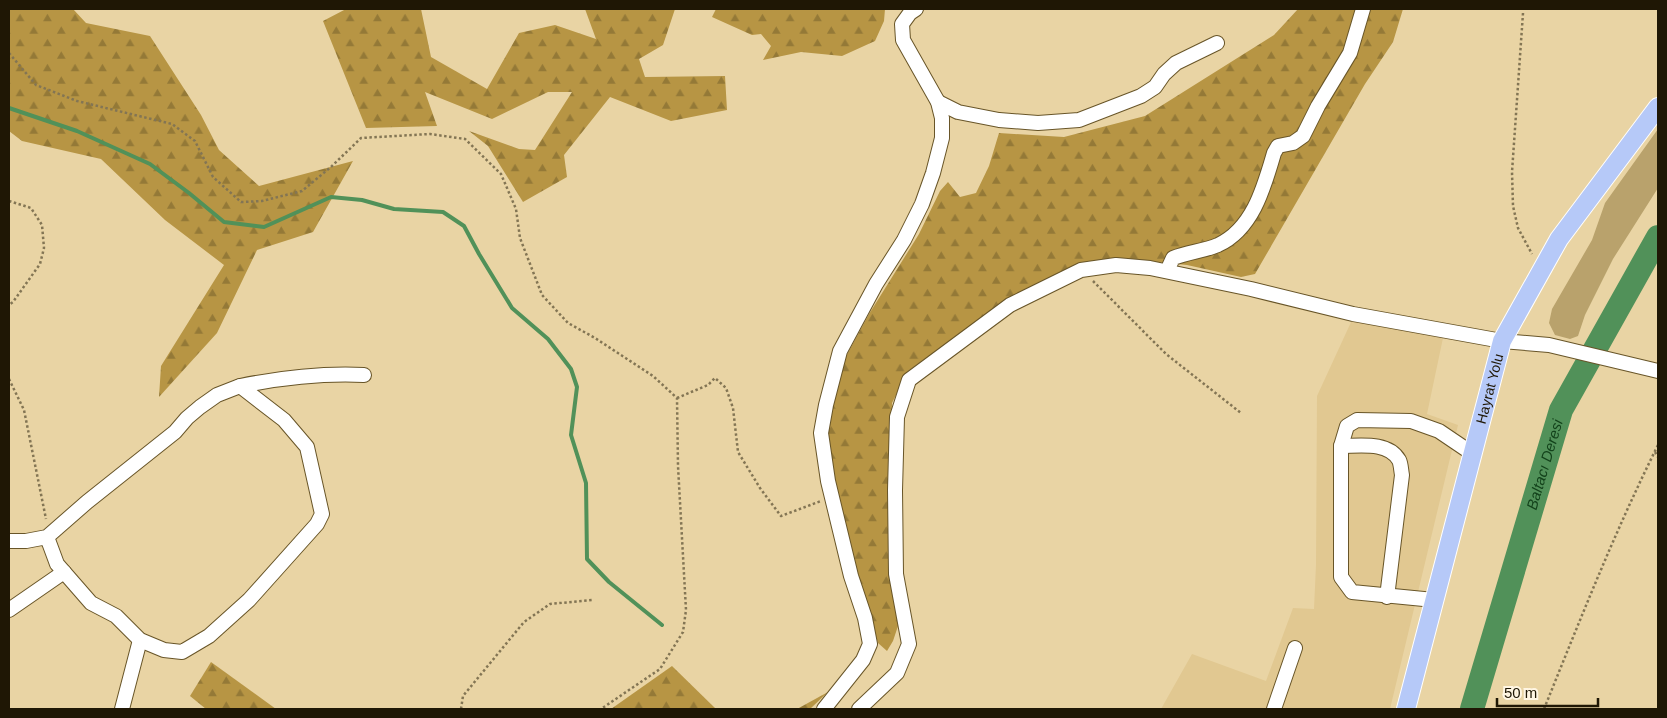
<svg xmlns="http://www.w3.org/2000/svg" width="1667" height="718" viewBox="0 0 1667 718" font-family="Helvetica,sans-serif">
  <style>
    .built { fill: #e1c891 }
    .grass { fill: #b9a26c }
    .forest { fill: url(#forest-firs) }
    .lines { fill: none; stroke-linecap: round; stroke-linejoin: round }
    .stream { stroke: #519159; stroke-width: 4 }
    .river { stroke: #519159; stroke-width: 24 }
    .minor-casing { stroke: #685528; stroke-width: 16 }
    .major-casing { stroke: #fff; stroke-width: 20 }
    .path { stroke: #837554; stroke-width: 2.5; stroke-dasharray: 2.5 2.5; stroke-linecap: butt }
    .minor { stroke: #fff; stroke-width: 14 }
    .major { stroke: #b6c9f8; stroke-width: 18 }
    .labels { text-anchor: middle; stroke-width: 4; stroke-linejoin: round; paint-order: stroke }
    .street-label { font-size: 14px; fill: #1f1705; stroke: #fff6e3 }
    .water-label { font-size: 15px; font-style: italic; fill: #13421b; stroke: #fff6e3 }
  </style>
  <defs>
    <pattern id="forest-firs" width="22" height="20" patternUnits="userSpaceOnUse" patternTransform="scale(1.25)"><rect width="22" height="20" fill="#b79544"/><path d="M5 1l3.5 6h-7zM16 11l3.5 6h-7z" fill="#947937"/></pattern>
  </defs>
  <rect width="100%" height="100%" fill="#e9d4a4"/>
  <!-- built -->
  <path class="built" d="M1352,320L1443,338L1427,414L1458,425L1390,709H1161L1192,654L1266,681L1293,608L1314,609L1316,565L1317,396Z"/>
  <!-- grass -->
  <path class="grass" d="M1658,129V188L1613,259L1585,315L1578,336L1570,339L1555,335L1549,323L1552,309L1592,240L1605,203Z"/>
  <!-- forest -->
  <g class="forest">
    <path d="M9,9H73L86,23L150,36L201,115L219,150L259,186L353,161L313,232L257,250L217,333L159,397L161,366L224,265L165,220L101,159L22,141L9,131Z"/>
    <path d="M346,9H421L431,57L487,89L519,33L555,25L596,39L585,9H675L663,45L639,59L645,77L725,76L727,110L671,121L610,97L564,155L567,177L523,202L488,146L469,131L519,149L535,150L572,92H548L492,119L425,92L437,126L366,128L323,21Z"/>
    <path d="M716,9H885L884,21L875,41L842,56L801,52L763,60L771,46L761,34L752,35L712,17Z"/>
    <path d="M1298,9H1403L1393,42L1365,84L1255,274L1241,277L1187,265L1118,258L1081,263L1008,299L908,371L892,403L890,562L898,626L893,641L887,651L878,643L858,578L833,483L826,435L843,362L869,314L919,234L940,191L948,182L960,197L976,193L989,166L999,133L1064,137L1145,116L1274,35Z"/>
    <path d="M211,662L276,709H206L190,696Z"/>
    <path d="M672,666L716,709H611Z"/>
    <path d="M828,692L810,709H797Z"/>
  </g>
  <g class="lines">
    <!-- stream -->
    <g class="stream">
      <path d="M9,108L77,131L150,164L189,193L224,222L264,227L331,197L362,200L394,209L443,212L464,226L479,254L512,308L548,339L571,369L577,387L571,435L586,483L587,559L609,582L662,625"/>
      <path d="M1644,262L1658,258"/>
    </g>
    <!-- river -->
    <path class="river" id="s1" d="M1472,709L1561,410L1658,237"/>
    <defs>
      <g id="minor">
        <path d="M938,102L958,112L999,120L1038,123L1079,120L1141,96L1155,87L1164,74L1176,63L1217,43"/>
        <path d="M1167,271L1173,258C1188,252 1204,251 1218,245C1253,229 1264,187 1274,153L1278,146L1293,143L1303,136L1318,106L1350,53L1363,9"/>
        <path d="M240,386C280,378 323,373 364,375"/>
        <path d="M1341,446C1359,446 1388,441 1399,460C1401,464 1401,470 1402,475L1387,597"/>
        <path d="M9,541H26L47,537L87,502L175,432L187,418L200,407L217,395L240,386L284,420L307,447L322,514L317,524L249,600L209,636L182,652L164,650L140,640L116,616L91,603L57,564L47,537"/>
        <path d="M1434,600L1352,592L1341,577V446L1347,426L1357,420L1411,421L1439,431L1473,454"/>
        <path d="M9,610L64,572"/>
        <path d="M122,709L140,640"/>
        <path d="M824,709L863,660L870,644L865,618L851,576L828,481L821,433L826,405L840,351L876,284L904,240L922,204L933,173L942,138V118L938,102L903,40L902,24L910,13L916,9"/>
        <path d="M859,709L897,673L909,644L896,574L895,490L897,417L909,380L1010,305L1081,270L1116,265L1150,268L1251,289L1353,314L1502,341L1549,345L1658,371"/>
        <path d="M1274,709L1295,648"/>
      </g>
      <g id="major">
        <path id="s2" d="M1406,709L1502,341L1559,239L1658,107"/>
      </g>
    </defs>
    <!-- minor casing -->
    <use href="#minor" class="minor-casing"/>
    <!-- major casing -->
    <use href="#major" class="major-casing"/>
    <!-- path -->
    <g class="path">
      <path d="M1523,13L1512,172L1513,206L1518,228L1532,254"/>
      <path d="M9,53L36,85L77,101L172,124L195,141L213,177L241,202L262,201L302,191L332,166L361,138L430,134L465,139L501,174L516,209L520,238L542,295L568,323L595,338L653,376L677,398L678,466L686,610L683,632L660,669L601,709"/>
      <path d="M9,201L31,208L42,225L44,248L40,264L13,302L9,305"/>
      <path d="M1093,281L1166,354L1241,413"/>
      <path d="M9,379L24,410L46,519"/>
      <path d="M677,398L708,385L715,378L726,388L733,408L738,452L760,488L781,516L821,501"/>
      <path d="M1655,452L1658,457"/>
      <path d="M461,709L463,696L524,622L550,604L592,600"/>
      <path d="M1544,709C1580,620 1615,531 1658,445"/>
    </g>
    <!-- minor -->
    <use href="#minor" class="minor"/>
    <!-- major -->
    <use href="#major" class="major"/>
  </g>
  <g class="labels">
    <!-- street labels -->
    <g class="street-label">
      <text dy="5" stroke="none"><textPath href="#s2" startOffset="331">Hayrat Yolu</textPath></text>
    </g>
    <!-- water labels -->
    <g class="water-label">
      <text dy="5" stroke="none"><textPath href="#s1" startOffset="255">Baltacı Deresi</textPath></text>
    </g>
  </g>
  <!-- border -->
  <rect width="1667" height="718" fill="none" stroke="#1f1705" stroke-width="20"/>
  <!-- scale -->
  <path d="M1497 698v8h101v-8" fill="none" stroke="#1f1705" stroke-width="2.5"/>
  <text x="1504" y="698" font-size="15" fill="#1f1705" stroke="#fff6e3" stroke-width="4" paint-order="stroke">50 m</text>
</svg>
